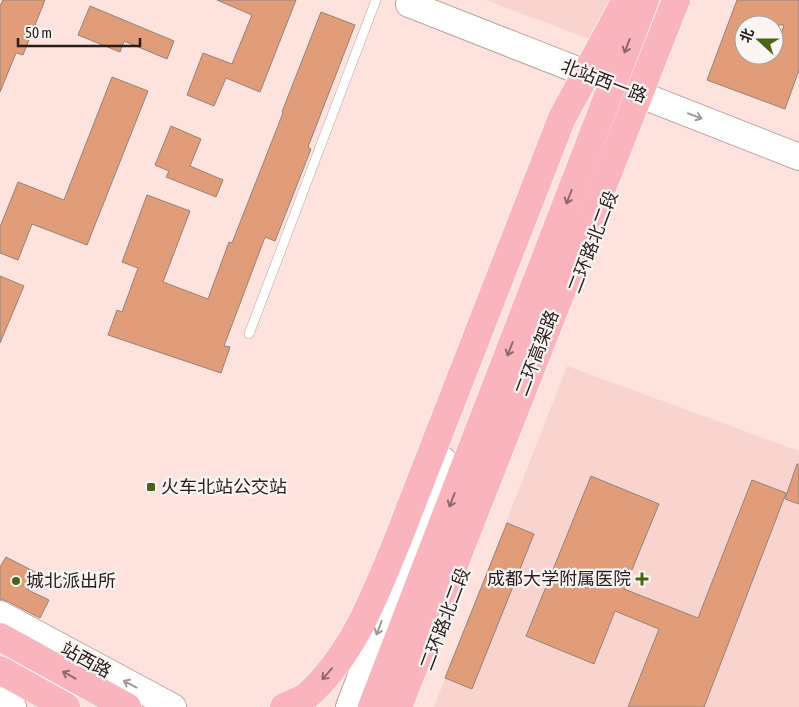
<svg xmlns="http://www.w3.org/2000/svg" width="799" height="707" viewBox="0 0 799 707" font-family="'Asap Condensed','Noto Sans SC',sans-serif">
  <style>
    .built { fill: #f9d4ce }
    .building { fill: #e19d79; stroke: #978176; fill-rule: evenodd }
    .lines { fill: none; stroke-linecap: round; stroke-linejoin: round }
    .lane-casing { stroke: #bea49f; stroke-width: 10 }
    .secondary-casing { stroke: #bea49f; stroke-width: 28 }
    .highway-casing { stroke: #fff; stroke-width: 29 }
    .lane { stroke: #fff; stroke-width: 9 }
    .secondary { stroke: #fff; stroke-width: 26 }
    .highway { stroke: #fab4bd; stroke-width: 28 }
    .highway-bridge-casing { stroke: #fff; stroke-width: 29; stroke-linecap: butt }
    .highway-bridge { stroke: #fab4bd; stroke-width: 28 }
    .oneway { stroke: #90686c }
    .oneway2 { stroke: #9e9998 }
    .poi-dot { fill: #4a6415; stroke: #fbf5f4; stroke-width: 2 }
    .labels { text-anchor: middle; stroke-width: 4.5; stroke-linejoin: round; paint-order: stroke }
    .street-label { font-size: 18px; fill: #271d1b; stroke: #fbf5f4 }
    .poi-label { font-size: 18px; fill: #271d1b; stroke: #fbf5f4; text-anchor: start }
  </style>
  <rect width="100%" height="100%" fill="#fee2dd"/>
  <!-- built -->
  <g class="built">
    <path d="M486,0H613L597,42Z"/>
    <path d="M567,366L799,451V707H434Z"/>
  </g>
  <!-- building -->
  <g class="building">
    <path d="M3,0H45L23,55L16,53L0,92V6Z"/>
    <path d="M217,0H296L260,92L226,78L214,106L187,95L203,53L232,64L252,15Z"/>
    <path d="M737,0H799V70L785,109L707,80ZM744,25H784L774,55H744Z"/>
    <path d="M90,6L174,41L167,59L124,41L120,52L78,35Z"/>
    <path d="M321,12L355,25L308,147L311,149L275,241L265,237L224,346L230,347L221,373L108,335L117,310L122,312L138,268L122,262L147,195L190,211L163,282L208,299L229,242L232,243L283,113L282,112Z"/>
    <path d="M112,77L148,91L87,245L32,224L18,260L0,253V227L18,182L64,200Z"/>
    <path d="M171,126L201,139L190,166L223,180L216,197L166,177L169,171L155,165Z"/>
    <path d="M0,276L24,286L0,343Z"/>
    <path d="M797,464H799V504L785,499Z"/>
    <path d="M591,476L659,504L624,589L698,618L752,480L786,493L704,707H628L659,629L615,611L594,664L526,636Z"/>
    <path d="M507,523L534,534L472,689L445,678Z"/>
    <path d="M6,557L37,573L28,590L49,600L40,618L7,601L0,599V567Z"/>
  </g>
  <g class="lines">
    <defs>
      <path id="lane" d="M249,334L376,0"/>
      <g id="secondary">
        <path d="M409,4L799,157"/>
        <path d="M0,614L173,707"/>
        <path d="M0,700L13,707"/>
        <path d="M349,707L443,460"/>
      </g>
      <g id="highway">
        <path d="M0,637L127,707"/>
        <path d="M0,670L66,707"/>
        <path d="M284,707C292,703 302,700 308,695C354,653 375,595 398,539"/>
      </g>
    </defs>
    <!-- lane casing -->
    <use href="#lane" class="lane-casing"/>
    <!-- secondary casing -->
    <use href="#secondary" class="secondary-casing"/>
    <!-- highway casing -->
    <use href="#highway" class="highway-casing"/>
    <!-- lane -->
    <use href="#lane" class="lane"/>
    <!-- secondary -->
    <use href="#secondary" class="secondary"/>
    <!-- highway -->
    <use href="#highway" class="highway"/>
    <defs>
      <g id="highway-bridge">
        <path d="M398,539L562,118L626,0"/>
        <path d="M372,707L645,0"/>
        <path d="M398,707L676,0"/>
      </g>
    </defs>
    <!-- highway-bridge casing -->
    <use href="#highway-bridge" class="highway-bridge-casing"/>
    <!-- highway-bridge -->
    <use href="#highway-bridge" class="highway-bridge"/>
  </g>
  <!-- one-way arrows -->
  <defs><path id="oneway-shaft" d="M-6 0H5M1.5-3L5.5 0L1.5 3" fill="none" stroke-width="1.6" stroke-linecap="round" stroke-linejoin="round" transform="scale(1.25)"/></defs>
  <g class="oneway">
    <use href="#oneway-shaft" transform="translate(627 46) rotate(111)"/>
    <use href="#oneway-shaft" transform="translate(569 197) rotate(111)"/>
    <use href="#oneway-shaft" transform="translate(510 349) rotate(111)"/>
    <use href="#oneway-shaft" transform="translate(452 500) rotate(111)"/>
    <use href="#oneway-shaft" transform="translate(327 674) rotate(132)"/>
    <use href="#oneway-shaft" transform="translate(69 675) rotate(-151)"/>
  </g>
  <g class="oneway2">
    <use href="#oneway-shaft" transform="translate(695 116) rotate(21)"/>
    <use href="#oneway-shaft" transform="translate(379 628) rotate(111)"/>
    <use href="#oneway-shaft" transform="translate(130 684) rotate(-152)"/>
  </g>
  <!-- markers -->
  <g class="poi-dot">
    <rect x="146" y="482" width="10" height="10" rx="2.5"/>
    <path d="M639.5 571.5h5v5h5v5h-5v5h-5v-5h-5v-5h5z"/>
    <circle cx="16" cy="581" r="5"/>
  </g>
  <g class="labels">
    <!-- street labels -->
    <g class="street-label">
      <text transform="translate(604 81) rotate(21)" y="6">北站西一路</text>
      <text transform="translate(593 242) rotate(-69)" y="6">二环路北二段</text>
      <text transform="translate(537 353) rotate(-69)" y="6">二环高架路</text>
      <text transform="translate(445 619) rotate(-69)" y="6">二环路北二段</text>
      <text transform="translate(86 660) rotate(29)" y="6">站西路</text>
    </g>
    <!-- poi labels -->
    <g class="poi-label">
      <text x="161" y="493">火车北站公交站</text>
      <text x="631" y="585" text-anchor="end">成都大学附属医院</text>
      <text x="26" y="587">城北派出所</text>
    </g>
  </g>
  <!-- north arrow -->
  <g transform="translate(759 40) rotate(291)"><circle r="24" fill="#fbf5f4" stroke="#a69f9d"/>
  <path d="M0-4L9 19L0 12L-9 19Z" fill="#4a6415"/>
  <text y="-8" font-size="14" font-weight="bold" text-anchor="middle" fill="#271d1b">北</text>
  </g>
  <!-- scale -->
  <path d="M18 38v8h122v-8" fill="none" stroke="#271d1b" stroke-width="2.5"/>
  <text x="25" y="38" font-size="15" fill="#271d1b" stroke="#fbf5f4" stroke-width="4" paint-order="stroke">50 m</text>
</svg>
